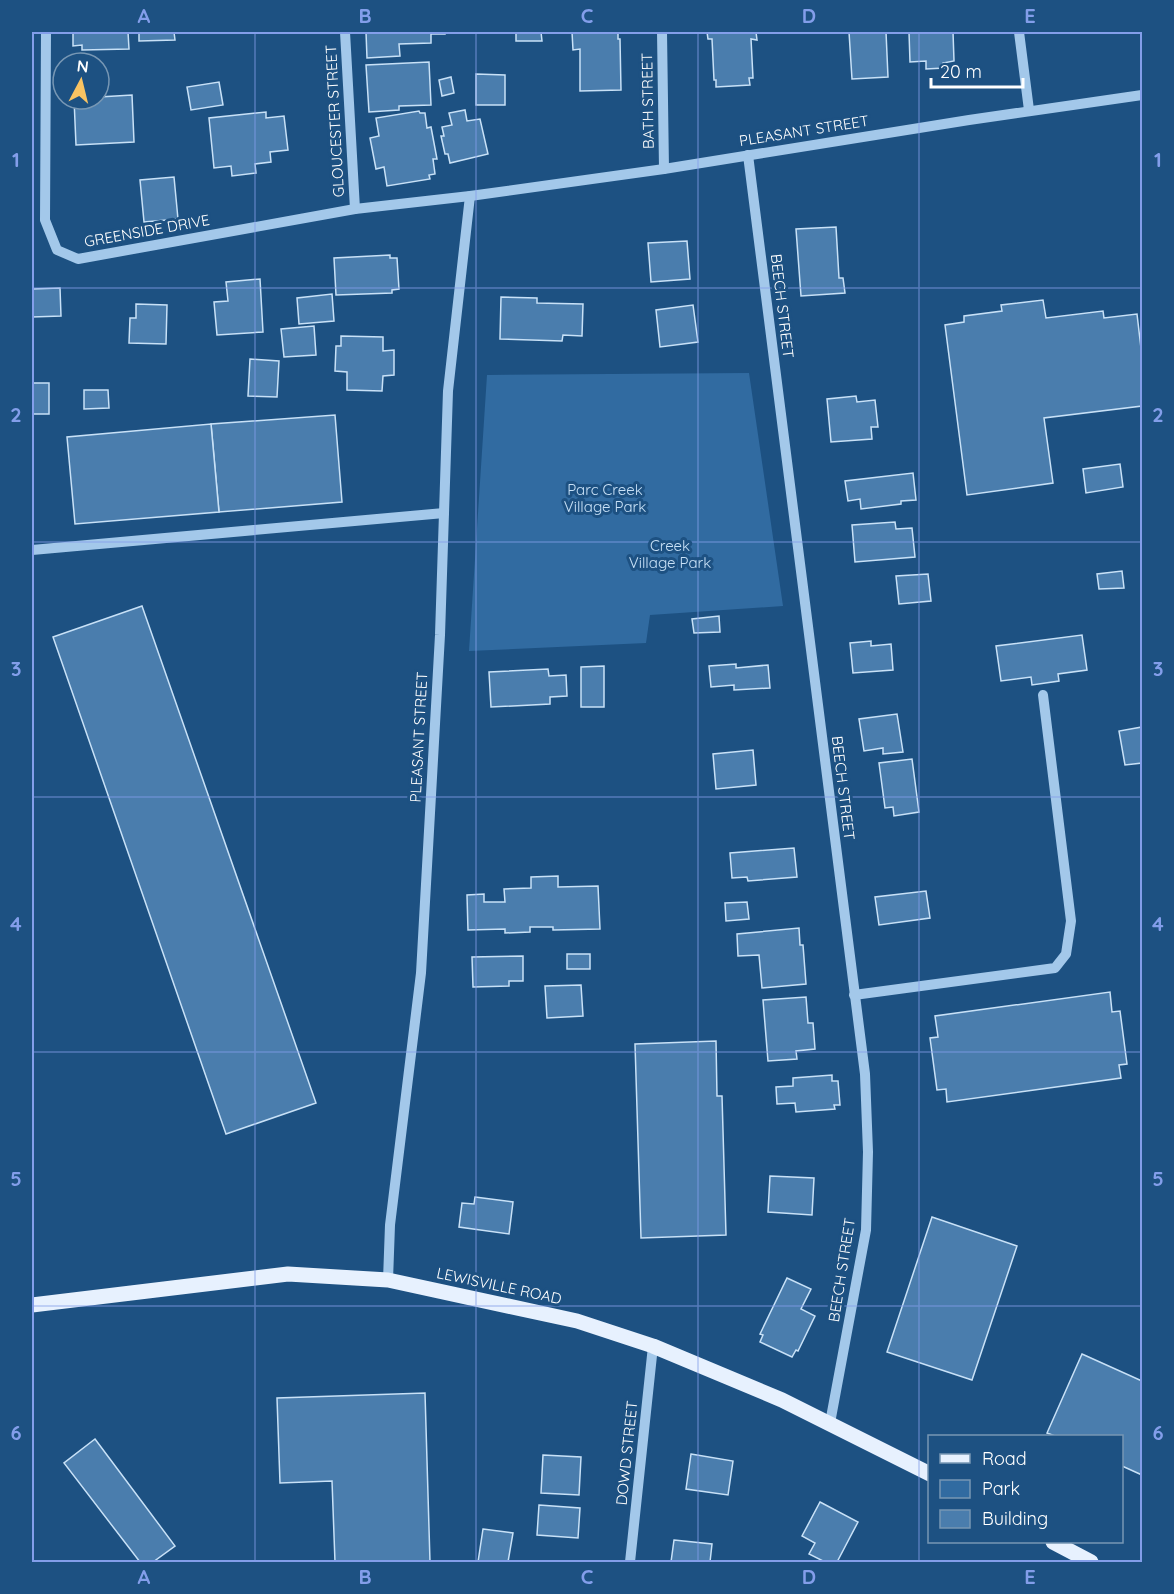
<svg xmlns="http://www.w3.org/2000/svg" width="1174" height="1594" viewBox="0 0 1174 1594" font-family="Quicksand,sans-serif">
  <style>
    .green { fill: #316ba1 }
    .building { fill: #4a7dad; stroke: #c8e1f7; stroke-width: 1.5 }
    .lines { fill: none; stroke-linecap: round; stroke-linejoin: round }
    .minor { stroke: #a3c8ea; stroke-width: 10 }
    .major { stroke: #e7f1fe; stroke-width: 15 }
    .grid { fill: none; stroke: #839eea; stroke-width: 1.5; stroke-opacity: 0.55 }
    .labels { text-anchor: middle; stroke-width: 6; stroke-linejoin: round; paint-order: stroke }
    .street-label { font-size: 15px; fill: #fff; stroke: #1d5182 }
    .park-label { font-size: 15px; fill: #c8e1f7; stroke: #1d5182 }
    .neatline { fill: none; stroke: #839eea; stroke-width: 2 }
    .grid-label { font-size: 20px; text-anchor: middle; font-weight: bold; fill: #839eea }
  </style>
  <rect width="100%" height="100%" fill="#1d5182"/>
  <!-- green -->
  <path class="green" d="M749,373L783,606L650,615L646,643L469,651L487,375Z"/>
  <!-- building -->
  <g class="building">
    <path d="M59,32H128L129,49L82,50V45L73,46V33H59Z"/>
    <path d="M139,32H174L175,40L139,41Z"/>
    <path d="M366,32H445V34H431V43L399,44L400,56L367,58Z"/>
    <path d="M516,32H541L542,41H516Z"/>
    <path d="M572,32H618V39H620L621,90L580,91V49L573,50Z"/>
    <path d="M707,32H756L757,40L751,39L753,78H749L750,85L716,87V80H714L712,39H708Z"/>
    <path d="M849,32H886L888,77L852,79Z"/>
    <path d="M909,32H953L954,61L943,63L944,68L926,69V61L910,62Z"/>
    <path d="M429,62L431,105L399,106V110L369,112L366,65Z"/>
    <path d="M476,74L505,75V105H476Z"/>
    <path d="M451,77L454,93L442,96L439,80Z"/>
    <path d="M219,82L223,105L191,110L187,87Z"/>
    <path d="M132,95L134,142L76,145L74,99H99V97Z"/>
    <path d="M465,110L467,121L480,119L488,154L450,163L448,154H445L441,136H444L442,127L452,125L449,113Z"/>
    <path d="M419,111L420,113H425L427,128L431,127L437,159H433L435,174L429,175L430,179L387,186L384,167L376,169L370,138L379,136L376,118Z"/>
    <path d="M266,112V118L284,116L288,150L270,152L271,162L255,164L256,173L232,176L231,166L214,168L209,118Z"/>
    <path d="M174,177L178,219L144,222L140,180Z"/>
    <path d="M836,227L839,278H843L845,293L801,296L796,229Z"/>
    <path d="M687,241L690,279L651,282L648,243Z"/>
    <path d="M390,255V258H397L399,289L392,290V293L336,295L334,258Z"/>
    <path d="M260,279L263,332L217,335L214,302L228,301L226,282Z"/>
    <path d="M60,288L61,316L32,317V289Z"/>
    <path d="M332,294L334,321L299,324L297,298Z"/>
    <path d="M501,297L537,298V303L583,304L582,336L563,335L562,341L500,339Z"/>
    <path d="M1043,300L1046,318L1103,311L1104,318L1137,314L1142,357V406L1044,418L1053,483L967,495L945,325L964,322V316L1002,311L1001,305Z"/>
    <path d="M136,304L167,305L166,344L129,343L130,318H136Z"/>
    <path d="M693,305L698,342L660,347L656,310Z"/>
    <path d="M314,326L316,355L284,357L281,329Z"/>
    <path d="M341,336L383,337V351L394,350V375L383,376L382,391L347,390V372L335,371L336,346H341Z"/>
    <path d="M250,359L279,361L277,397L248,396Z"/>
    <rect x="32" y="383" width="17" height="31"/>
    <path d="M84,390H108L109,408L84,409Z"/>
    <path d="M856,396L857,402L875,400L878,427H871L872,439L831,442L827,399Z"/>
    <path d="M335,415L342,502L219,512L211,424Z"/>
    <path d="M211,424L219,512L75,524L67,437Z"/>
    <path d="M1120,464L1123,487L1086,493L1083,469Z"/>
    <path d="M913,473L916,500L901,501V504L861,509L860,499L848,501L845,481Z"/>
    <path d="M895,522L896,529L912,528L915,557L855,562L852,525Z"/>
    <path d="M1122,571L1124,588L1099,589L1097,574Z"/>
    <path d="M928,574L931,601L899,604L896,576Z"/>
    <path d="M142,606L316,1103L226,1134L53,637Z"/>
    <path d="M719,616L720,632L694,633L692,619Z"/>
    <path d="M1082,635L1087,670L1058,674L1059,681L1032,685L1031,677L1001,681L996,646Z"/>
    <path d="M871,641V646L891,644L893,670L853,673L850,643Z"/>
    <path d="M736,664V668L768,665L770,688L734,690V685L711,687L709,666Z"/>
    <path d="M604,666V707H581V667Z"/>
    <path d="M548,669L549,676L566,675L567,696L550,697V704L491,707L489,672Z"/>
    <path d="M897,714L903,752L883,754V748L864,751L859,719Z"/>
    <path d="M1142,727V763L1125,765L1119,731Z"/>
    <path d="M753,750L756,785L716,789L713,754Z"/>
    <path d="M912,759L919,812L894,816L893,807L885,808L879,763Z"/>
    <path d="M794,848L797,877L748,881L747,877L732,878L730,853Z"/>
    <path d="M558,876V887L598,886L600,929L553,930V927H530V932L505,933V929L468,930L467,895L484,894V902H505L504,889L531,888V877Z"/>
    <path d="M926,891L930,918L879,925L875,897Z"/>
    <path d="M747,902L749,919L726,921L725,903Z"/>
    <path d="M799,928L800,945H803L806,984L762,988L759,955L738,956L737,934Z"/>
    <rect x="567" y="954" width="23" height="15"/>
    <path d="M523,956V981H509V986L473,987L472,957Z"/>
    <path d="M581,985L583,1016L547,1018L545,986Z"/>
    <path d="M1110,992L1112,1012L1120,1011L1127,1064L1119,1065L1121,1078L947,1102L946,1089L937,1090L930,1038L938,1037L935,1016Z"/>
    <path d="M806,997L808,1023H813L815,1049L796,1051L797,1059L768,1061L763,1000Z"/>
    <path d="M716,1041L717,1096H722L726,1235L641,1238L635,1044Z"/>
    <path d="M832,1075V1081H838L840,1105H834L835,1109L796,1112L795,1103L777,1104L776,1087L793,1086V1078Z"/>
    <path d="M770,1176L814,1178L812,1215L768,1212Z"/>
    <path d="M475,1197L513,1202L509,1234L459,1227L462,1203L474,1204Z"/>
    <path d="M932,1217L1017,1246L972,1380L887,1352Z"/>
    <path d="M787,1278L811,1289L801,1309L815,1316L798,1351L796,1350L792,1357L760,1342L763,1335L760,1334Z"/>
    <path d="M1082,1354L1142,1381V1475L1122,1466V1436H1055L1047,1433Z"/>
    <path d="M425,1393L430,1562H335L332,1481L280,1483L277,1398Z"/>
    <path d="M95,1439L175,1546L153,1562H140L64,1463Z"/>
    <path d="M691,1454L733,1461L728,1495L686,1489Z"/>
    <path d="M543,1455L581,1457L579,1495L541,1493Z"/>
    <path d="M820,1502L858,1522L837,1562H825L809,1554L815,1543L802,1536Z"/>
    <path d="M539,1505L580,1508L578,1538L537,1535Z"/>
    <path d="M483,1529L513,1533L508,1562H478Z"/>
    <path d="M674,1540L712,1544L710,1562H671Z"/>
  </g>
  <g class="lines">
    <!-- minor -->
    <g class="minor">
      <path d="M46,32L45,220L57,250L78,259L355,209L470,196L664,169L969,120L1142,95"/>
      <path d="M345,32L355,209"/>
      <path d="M662,32L664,169"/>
      <path d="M1019,32L1029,110"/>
      <path d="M748,155L865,1074L868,1152L866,1230L830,1423"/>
      <path d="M32,550L444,513"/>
      <path d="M854,995L1055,968L1066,954L1071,921L1043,695"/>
      <path d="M388,1280L390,1225L421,973L440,635L448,391L470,196"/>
      <path d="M630,1562L653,1346"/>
    </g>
    <!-- major -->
    <g class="major">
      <path d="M32,1305L288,1274L388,1280L577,1321L653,1346L782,1400L930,1474"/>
      <path d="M1053,1542L1091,1562"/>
    </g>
  </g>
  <!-- grid -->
  <path class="grid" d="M255,32V1562M476,32V1562M698,32V1562M919,32V1562M32,288H1142M32,542H1142M32,797H1142M32,1052H1142M32,1306H1142"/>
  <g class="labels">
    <!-- street labels -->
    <g class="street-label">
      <text transform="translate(648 101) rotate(-91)" y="5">BATH STREET</text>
      <text transform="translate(335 121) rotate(-93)" y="5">GLOUCESTER STREET</text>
      <text transform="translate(804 131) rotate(-9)" y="5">PLEASANT STREET</text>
      <text transform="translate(147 231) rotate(-10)" y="5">GREENSIDE DRIVE</text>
      <text transform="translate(782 306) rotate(83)" y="5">BEECH STREET</text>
      <text transform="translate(419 737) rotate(-87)" y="5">PLEASANT STREET</text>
      <text transform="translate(843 788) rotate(83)" y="5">BEECH STREET</text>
      <text transform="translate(842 1270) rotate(-81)" y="5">BEECH STREET</text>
      <text transform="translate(499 1286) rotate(12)" y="5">LEWISVILLE ROAD</text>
      <text transform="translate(627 1453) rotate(-84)" y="5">DOWD STREET</text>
    </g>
    <!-- park labels -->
    <g class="park-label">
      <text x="605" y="495">Parc Creek<tspan x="605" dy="17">Village Park</tspan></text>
      <text x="670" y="551">Creek<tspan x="670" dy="17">Village Park</tspan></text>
    </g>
  </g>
  <!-- border -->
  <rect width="1174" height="1594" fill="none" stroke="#1d5182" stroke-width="66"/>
  <!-- legend -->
  <rect x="928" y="1435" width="195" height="108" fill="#1d5182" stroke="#7797b4" stroke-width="1.5"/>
  <rect x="940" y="1454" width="30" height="9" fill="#e7f1fe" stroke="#7797b4" stroke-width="1.5"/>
  <text x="982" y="1465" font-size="18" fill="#ffffff">Road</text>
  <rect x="940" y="1480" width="30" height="18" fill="#316ba1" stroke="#7797b4" stroke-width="1.5"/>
  <text x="982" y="1495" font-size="18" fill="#ffffff">Park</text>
  <rect x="940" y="1510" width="30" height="18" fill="#4a7dad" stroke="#7797b4" stroke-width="1.5"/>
  <text x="982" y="1525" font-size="18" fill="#ffffff">Building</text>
  <!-- north arrow -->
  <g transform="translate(81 81) rotate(7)"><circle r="28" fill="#1d5182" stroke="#7797b4" stroke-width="1.5"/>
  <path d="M0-4.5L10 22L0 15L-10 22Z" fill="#f9c362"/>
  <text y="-9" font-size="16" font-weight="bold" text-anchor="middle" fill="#ffffff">N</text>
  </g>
  <!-- scale -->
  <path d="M931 78v9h92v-9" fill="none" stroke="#ffffff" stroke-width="3"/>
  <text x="940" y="78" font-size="18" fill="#ffffff" stroke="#1d5182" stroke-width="4.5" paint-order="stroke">20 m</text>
  <rect x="33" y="33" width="1108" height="1528" class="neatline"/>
  <g class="grid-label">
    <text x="144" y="23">A</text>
    <text x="365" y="23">B</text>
    <text x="587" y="23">C</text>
    <text x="809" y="23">D</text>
    <text x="1030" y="23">E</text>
    <text x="16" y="167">1</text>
    <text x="1158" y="167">1</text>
    <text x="16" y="422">2</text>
    <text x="1158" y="422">2</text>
    <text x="16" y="676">3</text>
    <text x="1158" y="676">3</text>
    <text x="16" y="931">4</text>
    <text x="1158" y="931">4</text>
    <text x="16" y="1186">5</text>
    <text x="1158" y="1186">5</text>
    <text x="16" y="1440">6</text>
    <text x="1158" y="1440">6</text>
    <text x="144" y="1584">A</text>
    <text x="365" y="1584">B</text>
    <text x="587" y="1584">C</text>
    <text x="809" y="1584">D</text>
    <text x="1030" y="1584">E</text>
  </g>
</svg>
